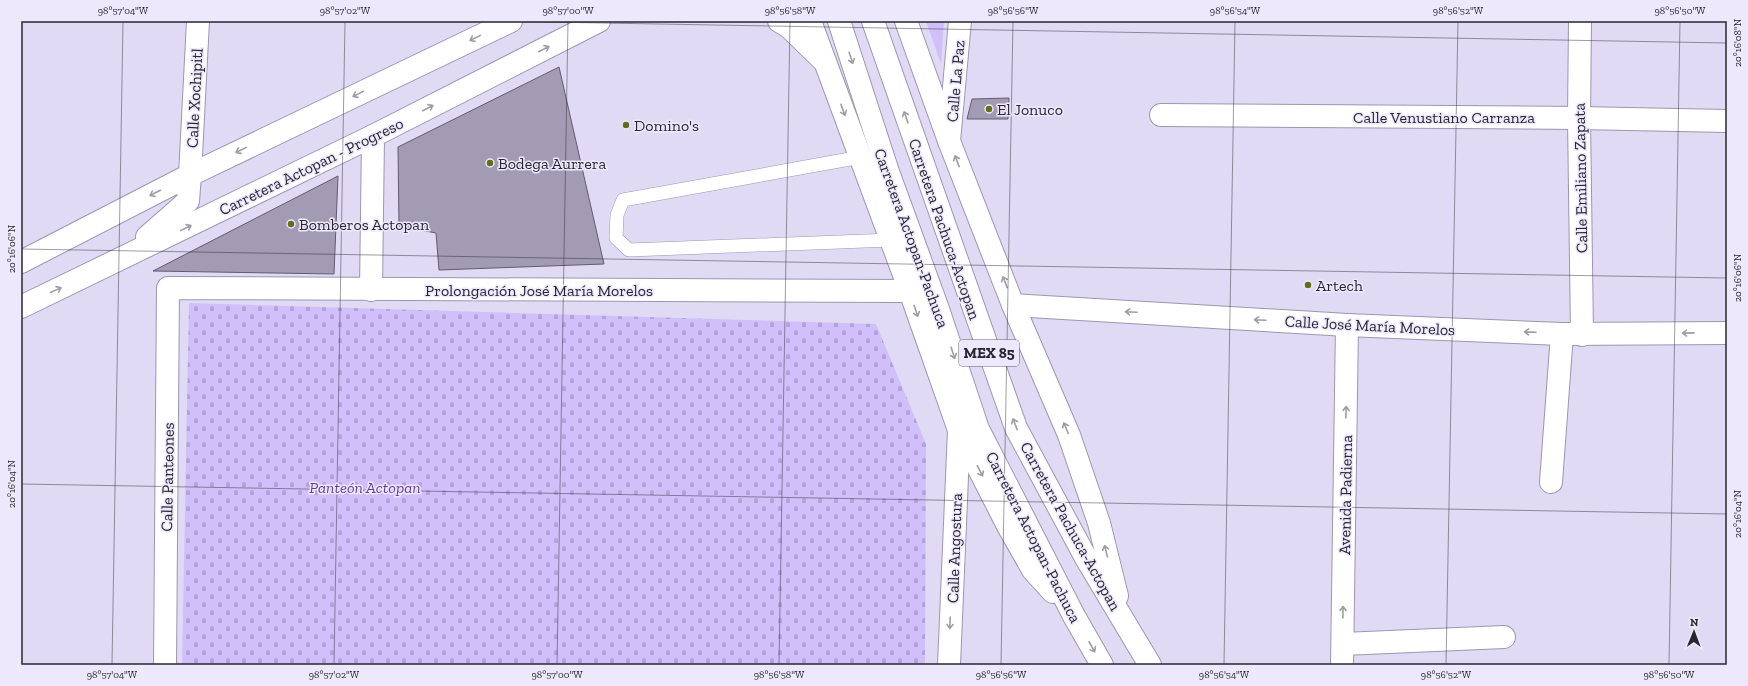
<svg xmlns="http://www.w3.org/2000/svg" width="1748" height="686" viewBox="0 0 1748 686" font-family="'Zilla Slab',serif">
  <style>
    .cemetery { fill: url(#cemetery-stones) }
    .garden { fill: #d0bffa }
    .building { fill: #a29bb3; stroke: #625b72 }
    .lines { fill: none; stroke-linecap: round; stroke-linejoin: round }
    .lane-casing { stroke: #9d96af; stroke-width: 14 }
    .street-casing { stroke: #9d96af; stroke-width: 24 }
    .secondary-casing { stroke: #9d96af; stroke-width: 24 }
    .primary-casing { stroke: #9d96af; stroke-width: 24 }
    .lane { stroke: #fff; stroke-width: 13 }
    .street { stroke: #fff; stroke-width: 22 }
    .secondary { stroke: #fff; stroke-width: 22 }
    .primary { stroke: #fff; stroke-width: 22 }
    .oneway { stroke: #9e9da1 }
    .ticks { fill: none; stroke: #28262f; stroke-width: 1; stroke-opacity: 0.45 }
    .poi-dot { fill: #626f1a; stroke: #eee8fd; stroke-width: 1.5 }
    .labels { text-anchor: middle; stroke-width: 3; stroke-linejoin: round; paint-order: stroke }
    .shield { fill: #eee8fd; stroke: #63606d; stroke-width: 1 }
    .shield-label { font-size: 15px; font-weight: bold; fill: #28262f }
    .street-label { font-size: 16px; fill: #28262f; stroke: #eee8fd }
    .poi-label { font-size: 16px; fill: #28262f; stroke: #eee8fd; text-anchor: start }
    .park-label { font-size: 16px; font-style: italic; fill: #623d9b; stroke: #eee8fd }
    .neatline { fill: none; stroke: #28262f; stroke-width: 1.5 }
    .ticks-label { font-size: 10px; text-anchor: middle; fill: #28262f }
  </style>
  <defs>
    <pattern id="cemetery-stones" width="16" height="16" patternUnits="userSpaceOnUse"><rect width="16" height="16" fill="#d0bffa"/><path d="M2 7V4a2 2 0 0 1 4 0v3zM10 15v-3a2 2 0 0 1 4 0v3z" fill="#b3a4d7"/></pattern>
  </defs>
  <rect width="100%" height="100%" fill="#e1daf4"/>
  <!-- cemetery -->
  <path class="cemetery" d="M189,303L876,324L926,444L925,665H182Z"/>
  <!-- garden -->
  <path class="garden" d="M926,21H944L941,64Z"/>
  <!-- building -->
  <g class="building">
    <path d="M559,67L604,264L439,270L436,233L399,226L398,147Z"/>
    <path d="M1009,98L1008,119H967L972,99Z"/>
    <path d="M338,176L334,274L153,271Z"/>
  </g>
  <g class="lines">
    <defs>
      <path id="lane" d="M861,157L623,200L617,215L616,238L629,250L891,240"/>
      <g id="street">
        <path d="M1580,21L1579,118L1582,335"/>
        <path d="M1161,115L1579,118L1727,121"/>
        <path d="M949,141L960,21"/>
        <path d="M190,175L198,21"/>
        <path d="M371,290L373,136"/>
        <path d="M1013,305L1347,325L1562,334L1727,333"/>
        <path d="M1551,482L1562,334"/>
        <path d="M1343,644L1504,637"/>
        <path d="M165,665L168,288L910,291"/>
        <path d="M949,665L959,430"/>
        <path d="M1342,665L1347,325"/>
      </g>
      <g id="secondary">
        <path d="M779,21L789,27L825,62"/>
        <path d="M147,237L188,201L190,175"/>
        <path d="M21,262L190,175L511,21"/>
        <path d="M21,307L373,136L599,21"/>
      </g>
      <g id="primary">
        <path d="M810,21L910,291L959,430L1008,526L1033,570L1053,592"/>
        <path d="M839,21L887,169L938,309L978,429L1074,616L1102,665"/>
        <path d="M873,21L1016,428L1086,558L1150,665"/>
        <path d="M906,21L949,141L1013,305L1069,435L1099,523L1117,596"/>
      </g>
    </defs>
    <!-- lane casing -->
    <use href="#lane" class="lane-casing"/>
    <!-- street casing -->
    <use href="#street" class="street-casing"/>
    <!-- secondary casing -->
    <use href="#secondary" class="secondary-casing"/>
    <!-- primary casing -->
    <use href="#primary" class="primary-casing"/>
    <!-- lane -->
    <use href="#lane" class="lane"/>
    <!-- street -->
    <use href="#street" class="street"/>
    <!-- secondary -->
    <use href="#secondary" class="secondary"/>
    <!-- primary -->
    <use href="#primary" class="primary"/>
  </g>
  <!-- one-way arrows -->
  <defs><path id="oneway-shaft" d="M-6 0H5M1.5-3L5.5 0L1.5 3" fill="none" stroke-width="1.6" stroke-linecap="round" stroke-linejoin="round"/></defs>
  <g class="oneway">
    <use href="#oneway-shaft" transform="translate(475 38) rotate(154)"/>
    <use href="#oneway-shaft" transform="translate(544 49) rotate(-27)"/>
    <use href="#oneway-shaft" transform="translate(851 58) rotate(72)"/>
    <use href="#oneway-shaft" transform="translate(358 94) rotate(154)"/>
    <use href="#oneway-shaft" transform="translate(428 108) rotate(-27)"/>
    <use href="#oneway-shaft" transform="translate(843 110) rotate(70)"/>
    <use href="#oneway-shaft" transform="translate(906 117) rotate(-109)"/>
    <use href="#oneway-shaft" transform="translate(241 150) rotate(154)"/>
    <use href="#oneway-shaft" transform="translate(957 161) rotate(-111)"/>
    <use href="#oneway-shaft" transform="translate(155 193) rotate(153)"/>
    <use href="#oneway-shaft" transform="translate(186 228) rotate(-26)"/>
    <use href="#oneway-shaft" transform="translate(1005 282) rotate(-111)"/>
    <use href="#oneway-shaft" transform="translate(56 290) rotate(-25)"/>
    <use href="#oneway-shaft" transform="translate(916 311) rotate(72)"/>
    <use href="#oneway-shaft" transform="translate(1131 312) rotate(-177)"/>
    <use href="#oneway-shaft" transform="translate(1260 320) rotate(-177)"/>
    <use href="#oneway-shaft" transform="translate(1530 332) rotate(-178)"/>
    <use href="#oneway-shaft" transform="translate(1688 333) rotate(179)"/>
    <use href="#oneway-shaft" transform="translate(953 353) rotate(72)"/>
    <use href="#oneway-shaft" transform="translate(1346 412) rotate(-89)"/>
    <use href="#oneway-shaft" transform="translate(1015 424) rotate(-111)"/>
    <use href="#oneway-shaft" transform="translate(1066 428) rotate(-113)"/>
    <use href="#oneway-shaft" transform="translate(980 471) rotate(63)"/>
    <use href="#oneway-shaft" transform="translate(1106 551) rotate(-104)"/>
    <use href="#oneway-shaft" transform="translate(1343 612) rotate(-89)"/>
    <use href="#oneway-shaft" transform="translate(950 623) rotate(92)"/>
    <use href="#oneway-shaft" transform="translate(1092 647) rotate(61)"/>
  </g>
  <!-- ticks -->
  <path class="ticks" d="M489,21L1727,43M21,249L1727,278M21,484L1727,514M112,665L123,21M334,665L345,21M557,665L568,21M779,665L790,21M1001,665L1013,21M1224,665L1235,21M1446,665L1458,21M1669,665L1680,21"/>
  <!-- markers -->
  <g class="poi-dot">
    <circle cx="989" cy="109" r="4"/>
    <circle cx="626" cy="125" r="4"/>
    <circle cx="490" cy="163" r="4"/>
    <circle cx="291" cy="224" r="4"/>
    <circle cx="1308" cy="285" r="4"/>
  </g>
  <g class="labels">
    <!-- shield labels -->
    <rect class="shield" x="959" y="340" width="60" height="26" rx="3"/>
    <g class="shield-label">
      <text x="989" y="358">MEX 85</text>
    </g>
    <!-- street labels -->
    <g class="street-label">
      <text transform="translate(955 81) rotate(-85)" y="6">Calle La Paz</text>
      <text transform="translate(194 98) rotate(-87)" y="6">Calle Xochipitl</text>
      <text x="1444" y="123">Calle Venustiano Carranza</text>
      <text transform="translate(311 166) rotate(-26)" y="6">Carretera Actopan - Progreso</text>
      <text transform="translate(1580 178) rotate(-91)" y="6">Calle Emiliano Zapata</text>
      <text transform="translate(945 229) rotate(71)" y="6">Carretera Pachuca-Actopan</text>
      <text transform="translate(912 238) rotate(70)" y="6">Carretera Actopan-Pachuca</text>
      <text x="539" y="296">Prolongación José María Morelos</text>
      <text transform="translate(1370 325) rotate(3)" y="6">Calle José María Morelos</text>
      <text transform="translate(167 477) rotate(-89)" y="6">Calle Panteones</text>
      <text transform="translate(1345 495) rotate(-89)" y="6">Avenida Padierna</text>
      <text transform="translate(1071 526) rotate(61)" y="6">Carretera Pachuca-Actopan</text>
      <text transform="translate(1034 537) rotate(63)" y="6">Carretera Actopan-Pachuca</text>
      <text transform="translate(954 548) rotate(-88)" y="6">Calle Angostura</text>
    </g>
    <!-- poi labels -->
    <g class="poi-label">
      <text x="997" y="115">El Jonuco</text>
      <text x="634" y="131">Domino's</text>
      <text x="498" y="169">Bodega Aurrera</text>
      <text x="299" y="230">Bomberos Actopan</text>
      <text x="1316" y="291">Artech</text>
    </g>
    <!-- park labels -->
    <g class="park-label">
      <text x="365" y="493">Panteón Actopan</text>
    </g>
  </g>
  <!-- border -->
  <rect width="1748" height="686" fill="none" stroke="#eee8fd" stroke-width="44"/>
  <!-- north arrow -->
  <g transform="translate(1694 632) rotate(1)" stroke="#eee8fd" stroke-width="3" paint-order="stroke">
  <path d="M0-3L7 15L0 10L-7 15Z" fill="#28262f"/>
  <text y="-6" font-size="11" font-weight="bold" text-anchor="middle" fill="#28262f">N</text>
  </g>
  <rect x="22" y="22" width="1704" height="642" class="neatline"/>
  <g class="ticks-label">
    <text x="123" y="14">98°57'04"W</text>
    <text x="345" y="14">98°57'02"W</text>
    <text x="568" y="14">98°57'00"W</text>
    <text x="790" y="14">98°56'58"W</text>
    <text x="1013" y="14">98°56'56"W</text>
    <text x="1235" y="14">98°56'54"W</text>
    <text x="1458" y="14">98°56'52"W</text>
    <text x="1680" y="14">98°56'50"W</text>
    <text transform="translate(1737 43) rotate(-90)" y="4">20°16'08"N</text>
    <text transform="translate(11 249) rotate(-90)" y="4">20°16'06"N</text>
    <text transform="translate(1737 278) rotate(-90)" y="4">20°16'06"N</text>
    <text transform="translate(11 484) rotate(-90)" y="4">20°16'04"N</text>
    <text transform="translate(1737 514) rotate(-90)" y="4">20°16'04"N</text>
    <text x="112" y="678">98°57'04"W</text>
    <text x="334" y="678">98°57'02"W</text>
    <text x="557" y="678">98°57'00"W</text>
    <text x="779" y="678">98°56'58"W</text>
    <text x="1001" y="678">98°56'56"W</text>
    <text x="1224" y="678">98°56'54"W</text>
    <text x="1446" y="678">98°56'52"W</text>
    <text x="1669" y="678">98°56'50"W</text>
  </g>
</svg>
